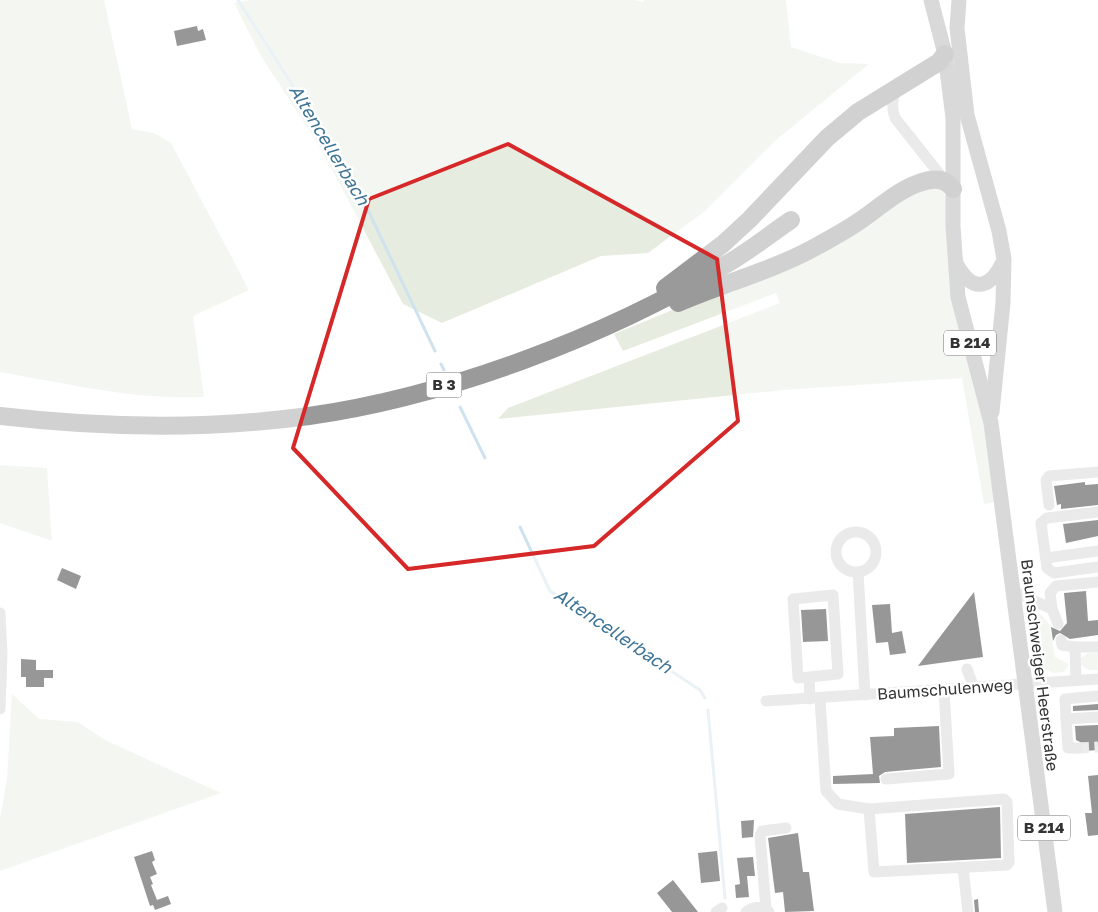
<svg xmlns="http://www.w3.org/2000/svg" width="1098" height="912" viewBox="0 0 1098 912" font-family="'Golos Text',sans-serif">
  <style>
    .green { fill: #e6ecdf }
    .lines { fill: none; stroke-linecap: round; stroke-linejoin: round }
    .stream { stroke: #cfe2ee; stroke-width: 3 }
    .building { fill: #1a1a1a }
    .minor-tunnel { stroke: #d6d6d6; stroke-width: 11; stroke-dasharray: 11 5.5; stroke-linecap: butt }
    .minor { stroke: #d0d0d0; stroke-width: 11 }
    .major { stroke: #ababab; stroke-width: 15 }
    .highway { stroke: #9a9a9a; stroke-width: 18 }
    .marked { fill: none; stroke: #d62828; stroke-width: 4; stroke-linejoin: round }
    .labels { text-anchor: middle; stroke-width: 5; stroke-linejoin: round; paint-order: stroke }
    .shield { fill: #fff; stroke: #707070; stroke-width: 1 }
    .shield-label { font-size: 15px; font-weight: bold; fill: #333 }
    .street-label { font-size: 16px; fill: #333; stroke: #fff }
    .water-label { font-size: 18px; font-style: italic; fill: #3f7597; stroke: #fff }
  </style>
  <rect width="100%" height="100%" fill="#fff"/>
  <!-- green -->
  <g class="green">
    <path d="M0,0H104L132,129L154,133L171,143L249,290L193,316L204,397C135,400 68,384 0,372Z"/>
    <path d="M251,0H635L643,2L645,0H786L791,47L840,63L869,64L776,140L705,211L648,253L601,256L442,323L403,304L320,147L261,56L234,3Z"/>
    <path d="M919,185L941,188L945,196L949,226L986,424L994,502L984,504L962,378L783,390L498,419L508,408L780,303L776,293L623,351L614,334L714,293Z"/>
    <path d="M0,465L47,468L52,541L0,523Z"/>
    <path d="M1035,608L1049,624L1055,657L1069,664L1064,672L1053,673L1043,668Z"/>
    <path d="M1088,653H1098V670H1088L1081,665V658Z"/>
    <path d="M12,694L39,719L78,722L105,740L221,793L0,871V819L7,779Z"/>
  </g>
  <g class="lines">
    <!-- stream -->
    <g class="stream">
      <path d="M238,0L356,185L435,351"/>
      <path d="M441,364L444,370"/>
      <path d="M460,407L485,458"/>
      <path d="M520,527L550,591L700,690L705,698"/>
      <path d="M708,710L725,898"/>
    </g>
  </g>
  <!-- building -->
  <g class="building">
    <path d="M197,26L198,31L203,29L206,40L177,46L174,31Z"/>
    <path d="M1085,482V485L1098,484V505L1061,509V504L1057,505L1054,486Z"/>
    <path d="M1098,520V536L1066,543L1063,524Z"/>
    <path d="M62,568L81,576L76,589L57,580Z"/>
    <path d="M1086,591L1088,621L1098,620V635L1070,639L1060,633L1056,635L1053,641L1051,627L1060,631L1067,623L1064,593Z"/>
    <path d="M974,592L983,657L918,666L936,642Z"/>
    <path d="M890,604L892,633L902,631L906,653L890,655L888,642L876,643L872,605Z"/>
    <path d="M826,609L828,641L803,642L801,610Z"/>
    <path d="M21,659L36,660V670H53V678H44V687H26V677H21Z"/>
    <path d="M1098,704V710L1073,711V706Z"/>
    <path d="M1098,725V750L1085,751L1084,744L1076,740L1075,726Z"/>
    <path d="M939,726L941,767L885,772L879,776L880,783L833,784V776L873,774L870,737L894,736V728Z"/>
    <path d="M1098,775V835L1088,836L1085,813H1092L1088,776Z"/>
    <path d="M1000,807L1001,858L907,863L905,814Z"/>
    <path d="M754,820L753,837L742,838L741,821Z"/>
    <path d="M798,833L803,872H809L814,911L785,912L783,892L775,893L768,838Z"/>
    <path d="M152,851L155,860L152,862L157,874L150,877L153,884L151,885L157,900L168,896L171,904L155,910L153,905L150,906L134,857Z"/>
    <path d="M717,851L720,881L701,883L698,853Z"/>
    <path d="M753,857L755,876H747L749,897L736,898L735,885L740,884L737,858Z"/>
    <path d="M673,880L687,898L698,912H672L657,893Z"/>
    <path d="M978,899L979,912H975L974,900Z"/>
  </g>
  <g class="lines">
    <!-- minor-tunnel -->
    <path class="minor-tunnel" d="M1078,748L1098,747"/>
    <!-- minor -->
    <g class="minor">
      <path d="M896,88C892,99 891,108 895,118L945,181"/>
      <path d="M1049,505L1046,480L1049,476L1098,472"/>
      <path d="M1098,512L1047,518L1041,523L1047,568L1054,573L1098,567"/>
      <circle cx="856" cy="552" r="20"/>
      <path d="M1046,558L1098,551"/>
      <path d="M858,572L865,695"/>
      <path d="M1013,591L1052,609"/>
      <path d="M0,613L2,654L0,709"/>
      <path d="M1058,624L1052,609L1050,593L1056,586L1098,582"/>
      <path d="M1061,640L1062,645L1075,647L1076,680"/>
      <path d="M1075,647H1098"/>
      <path d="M967,669L974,688"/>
      <path d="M809,677L798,678L793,599L833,595L838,674L809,677L810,699"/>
      <path d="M1098,696L1065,699L1066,719L1098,717"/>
      <path d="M820,699L826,791L838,804L869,809L1004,799L1007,802L1009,862L1007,865L874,872L869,809"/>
      <path d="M766,701L1098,679"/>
      <path d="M1066,719L1068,748H1078"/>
      <path d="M886,779L949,774L944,690"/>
      <path d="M963,868L968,912"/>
      <path d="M766,909L760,836L762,831L786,828"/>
      <path d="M716,912L722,908"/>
      <path d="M746,912C752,907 762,905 769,912"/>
    </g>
    <!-- major -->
    <g class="major">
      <path d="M931,0L945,54L953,118V226L958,297L991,423L1055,912"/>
      <path d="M959,0L957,28L967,115L999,231L1004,259L1003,303L992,412"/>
      <path d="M956,263C971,292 989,291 1003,262"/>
    </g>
    <!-- highway -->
    <g class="highway">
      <path d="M665,288L723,244L750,219L827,138L858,112L939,62L945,54"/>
      <path d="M678,303C724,283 775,270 819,245C832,238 846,230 858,222C878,209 896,191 919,183C932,178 945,177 953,189"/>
      <path d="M0,416C103,428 206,430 309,416C449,396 604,337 725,265C748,252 769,235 791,220"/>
    </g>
  </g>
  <!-- marked area -->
  <path d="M0 0H1098V912H0ZM508,144L717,259L738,421L594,546L408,569L293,448L369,199Z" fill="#fff" fill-opacity=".55" fill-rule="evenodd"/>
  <path class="marked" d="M508,144L717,259L738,421L594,546L408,569L293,448L369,199Z"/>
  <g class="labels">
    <!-- shield labels -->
    <g class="shield">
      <rect x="944" y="330.5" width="52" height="25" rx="4"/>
      <rect x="426.5" y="372.5" width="35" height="25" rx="4"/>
      <rect x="1018" y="815.5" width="52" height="25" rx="4"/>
    </g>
    <g class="shield-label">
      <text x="970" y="348">B 214</text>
      <text x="444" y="390">B 3</text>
      <text x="1044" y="833">B 214</text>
    </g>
    <!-- street labels -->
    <g class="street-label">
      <text transform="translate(1040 665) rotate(83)" y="6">Braunschweiger Heerstraße</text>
      <text transform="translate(945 689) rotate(-4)" y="6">Baumschulenweg</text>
    </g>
    <!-- water labels -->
    <g class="water-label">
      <text transform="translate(329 145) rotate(59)" y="6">Altencellerbach</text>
      <text transform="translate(613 631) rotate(34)" y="6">Altencellerbach</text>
    </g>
  </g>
</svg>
